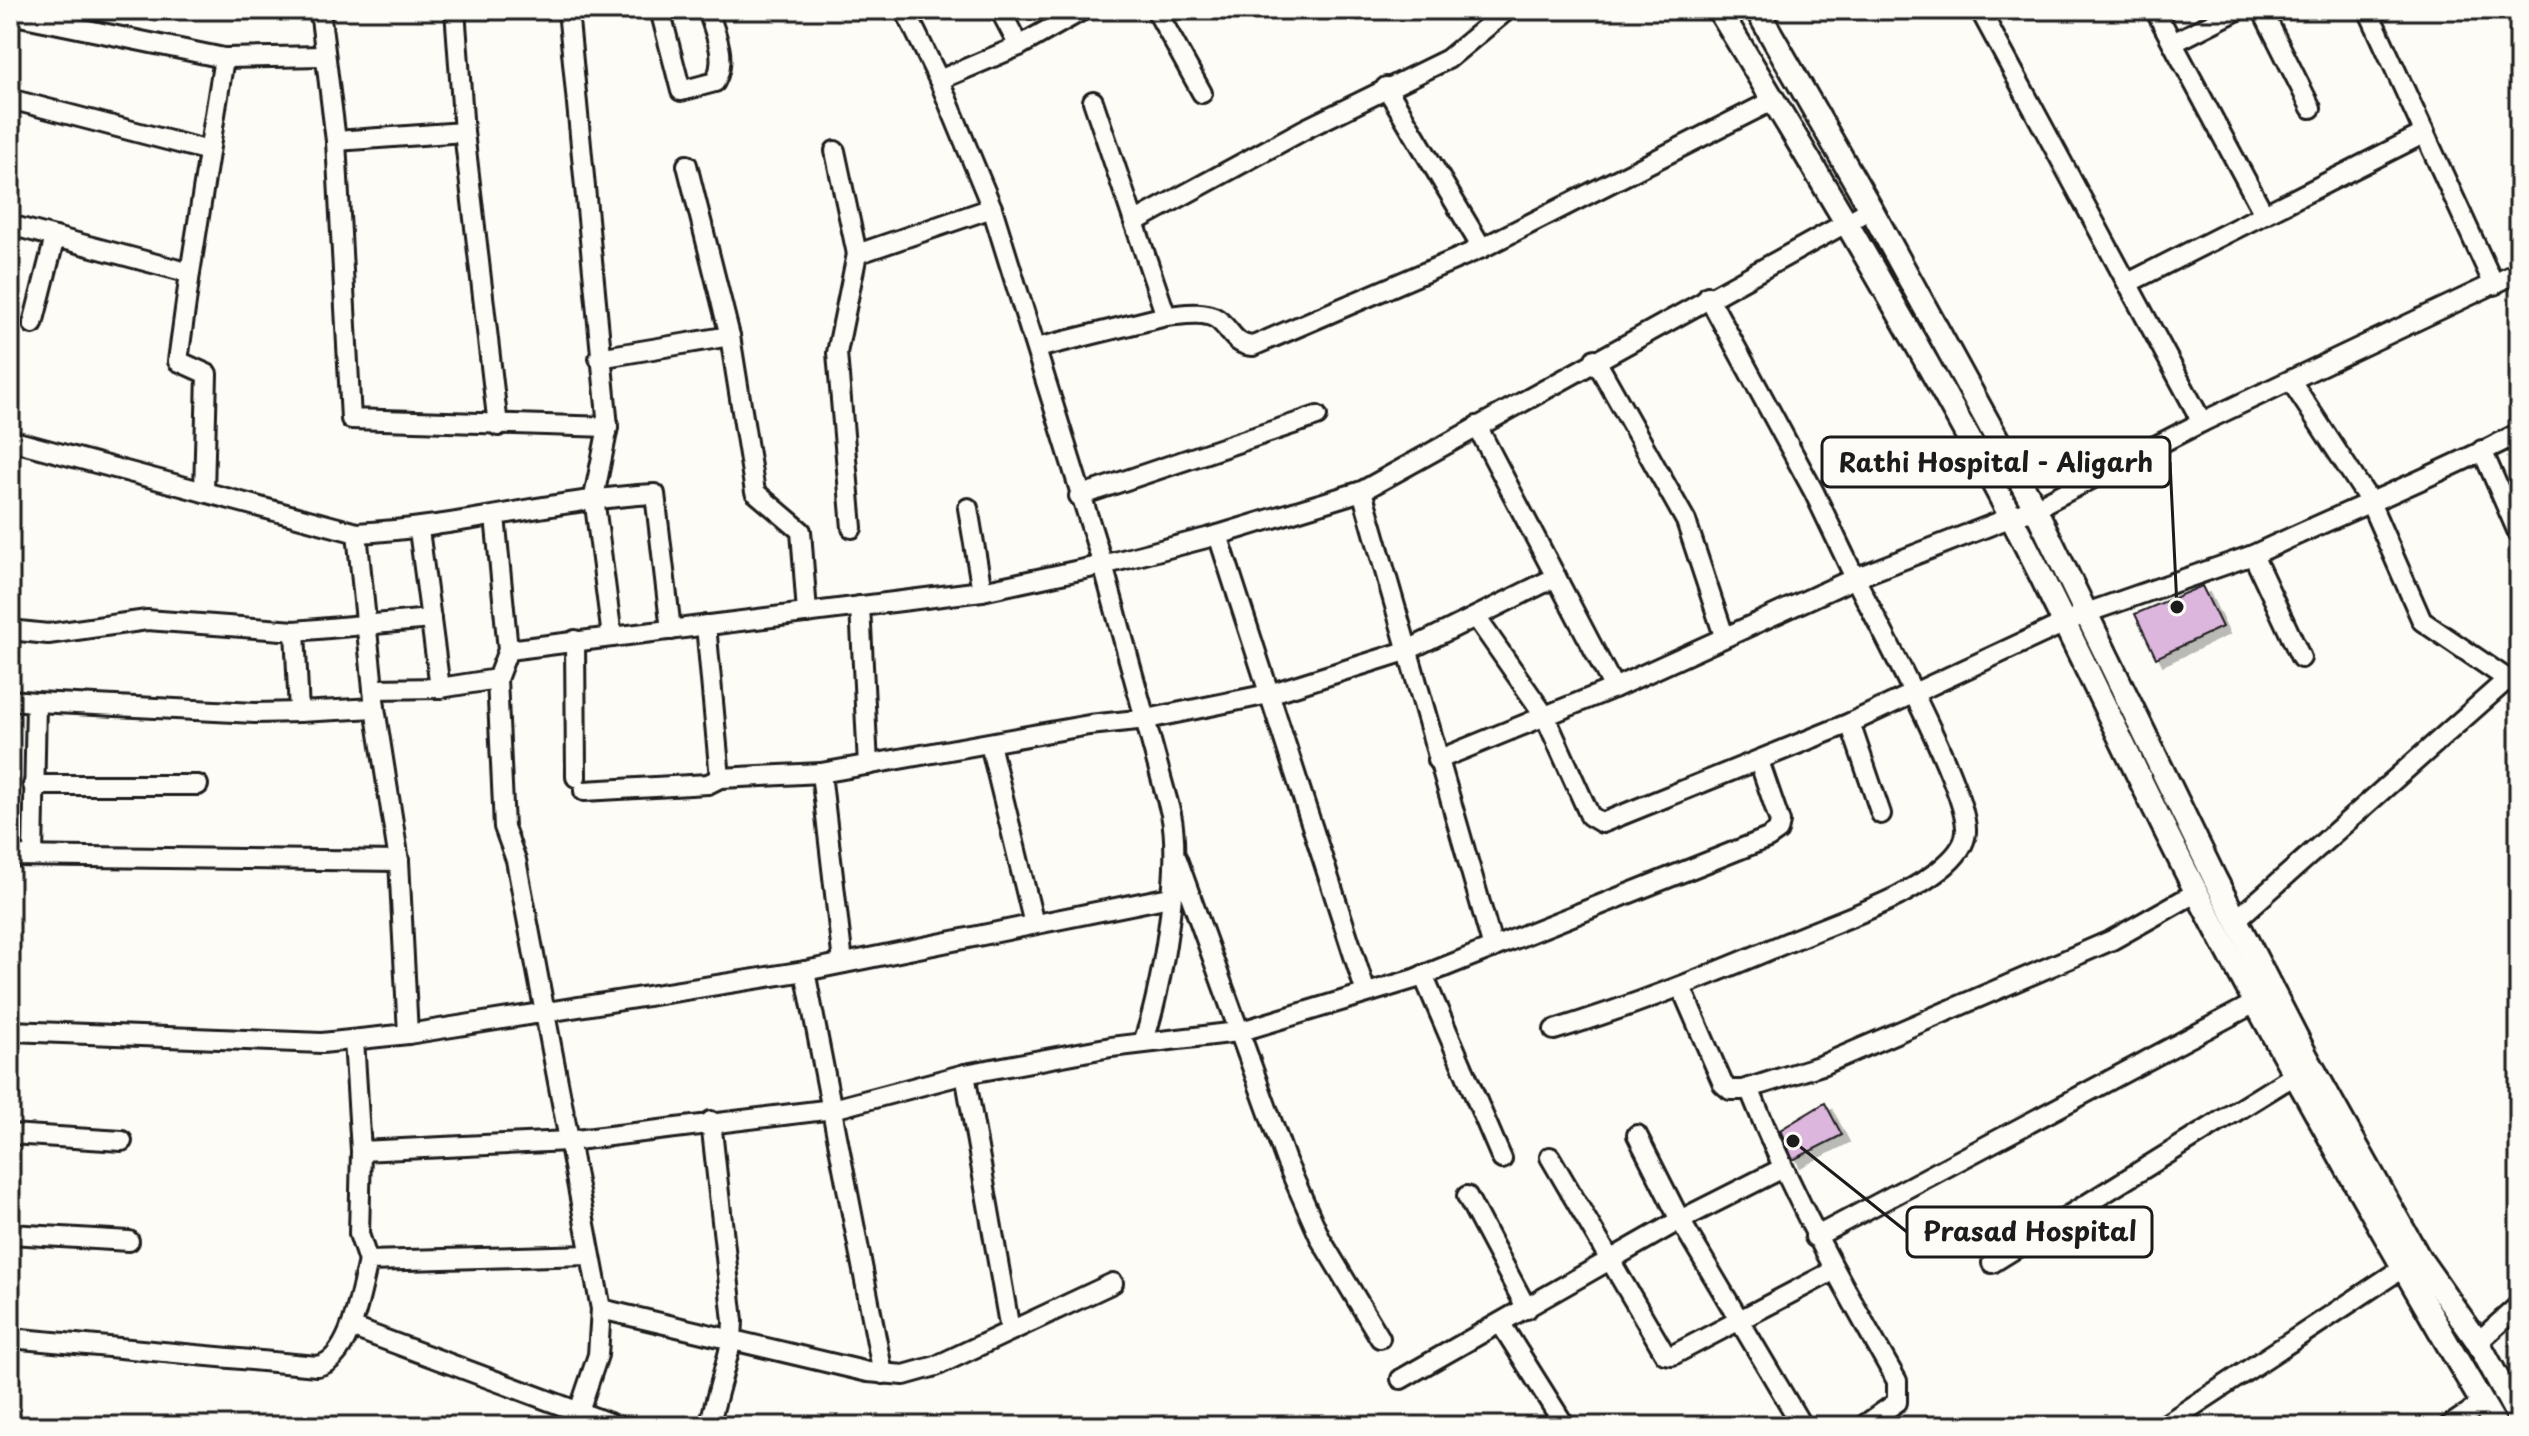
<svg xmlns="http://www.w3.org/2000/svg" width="2529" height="1436" viewBox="0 0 2529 1436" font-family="'Playpen Sans',sans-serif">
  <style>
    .building { fill: #ddb6de; stroke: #1c1c1c; stroke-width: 2; filter: url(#shadow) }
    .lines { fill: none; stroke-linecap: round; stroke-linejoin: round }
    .minor-casing { stroke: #1c1c1c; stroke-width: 24 }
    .tertiary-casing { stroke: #1c1c1c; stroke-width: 28 }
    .minor { stroke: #fdfcf7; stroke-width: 18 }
    .tertiary { stroke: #fdfcf7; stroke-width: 22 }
    .leader { fill: none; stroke: #1c1c1c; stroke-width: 3 }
    .callout-dot { fill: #1c1c1c; stroke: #fdfcf7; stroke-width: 3 }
    .callout { fill: #fdfcf7; stroke: #1c1c1c; stroke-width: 3 }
    .callout-label { font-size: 26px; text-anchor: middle; font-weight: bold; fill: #1c1c1c }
  </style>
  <defs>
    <filter id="shadow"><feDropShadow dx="7" dy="7" stdDeviation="0" flood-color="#0004"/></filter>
  </defs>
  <rect width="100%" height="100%" fill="#fdfcf7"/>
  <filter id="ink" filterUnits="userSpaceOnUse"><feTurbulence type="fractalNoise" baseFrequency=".0125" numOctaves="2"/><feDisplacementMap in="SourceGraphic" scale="16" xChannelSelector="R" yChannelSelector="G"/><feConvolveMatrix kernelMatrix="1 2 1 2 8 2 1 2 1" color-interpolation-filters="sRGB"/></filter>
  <g filter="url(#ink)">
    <!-- building -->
    <g class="building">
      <path d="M2202,586L2222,627L2156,658L2135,614Z"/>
      <path d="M1825,1103L1842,1135L1793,1160L1780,1130Z"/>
    </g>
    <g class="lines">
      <defs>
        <g id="minor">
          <path d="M320,10L336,141L351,419L608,427L568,10"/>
          <path d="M455,10L464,132L498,426"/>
          <path d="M660,10L681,91L715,82C728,57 715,35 708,10"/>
          <path d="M905,10L939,80L992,208L1103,565L1171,814C1182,865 1162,993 1143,1042"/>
          <path d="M1000,10L1019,46"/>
          <path d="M1156,10L1202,93"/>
          <path d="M1980,10L2202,422"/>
          <path d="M2155,10L2264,214"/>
          <path d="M2262,10L2311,108"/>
          <path d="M2368,10L2494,285"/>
          <path d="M10,14L224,58L323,56"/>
          <path d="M2173,43L2238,10"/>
          <path d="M939,80L1019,46L1083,10"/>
          <path d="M1386,87L1482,248"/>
          <path d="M10,99L209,151"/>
          <path d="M336,141L464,132"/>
          <path d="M835,151L857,254L992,208"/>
          <path d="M1134,222L1307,128L1448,59L1507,10"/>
          <path d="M10,225L190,273L178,361L207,374L204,492"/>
          <path d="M190,273L224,58"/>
          <path d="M2128,283L2425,133"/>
          <path d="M1708,296L1814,492L1855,578L2035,508L2202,422L2519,272"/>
          <path d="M1166,316C1181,315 1204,310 1217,319C1231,329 1234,346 1253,346L1482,248L1774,100"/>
          <path d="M33,324L55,237"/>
          <path d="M730,336L755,492L801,531L807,613"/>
          <path d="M1037,348L1166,316L1093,101"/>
          <path d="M599,358L730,336L687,165"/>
          <path d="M1595,359L1686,521L1724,636"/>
          <path d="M2291,381L2369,500L2422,621L2519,687"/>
          <path d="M1477,426L1614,688L1855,578C1878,624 1969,791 1966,832C1964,860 1920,884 1898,896C1862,914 1823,927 1786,943C1710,975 1634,1006 1554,1030"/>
          <path d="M608,427L594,497L612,637"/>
          <path d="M10,440L357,533L375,708L399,861L408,1034"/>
          <path d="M2482,450L2519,535"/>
          <path d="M1362,491L1493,948"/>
          <path d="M1079,496L1317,416"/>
          <path d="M968,508L982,591"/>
          <path d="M495,516L508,650"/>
          <path d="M852,528L837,353L857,254"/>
          <path d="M419,530L440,688"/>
          <path d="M357,533C458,528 554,499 655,494L671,630"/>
          <path d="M1218,535L1366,993"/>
          <path d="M860,606L868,765"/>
          <path d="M1476,617L1545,716L1590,816L1602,823L1850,723L2086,613L2253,555"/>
          <path d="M706,625L720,778"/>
          <path d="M10,630L48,634L147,620L295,631L299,712L375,708"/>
          <path d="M295,631L431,619"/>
          <path d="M575,640L576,777"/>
          <path d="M2301,658L2253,555C2342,513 2432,478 2519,433"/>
          <path d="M497,679L504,827L516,860L601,1309L598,1355L574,1426"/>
          <path d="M373,689L440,688L497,679L508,650L982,591L1103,565L1218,535L1362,491L1871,209"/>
          <path d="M10,700L36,702L33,856"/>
          <path d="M36,702L255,713L299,712"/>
          <path d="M1850,723L1881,814"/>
          <path d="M990,744L1034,924"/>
          <path d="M1437,760L1614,688"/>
          <path d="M821,773L843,963"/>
          <path d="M33,785H198"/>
          <path d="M584,791L708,784L720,778L821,773L1089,725L1147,719L1269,694L1406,651L1556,577"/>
          <path d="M10,856L399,861"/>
          <path d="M1177,859L1286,1161L1321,1240L1380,1338"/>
          <path d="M2236,920L2509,678"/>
          <path d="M805,971L1170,897"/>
          <path d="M1423,975L1502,1159"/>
          <path d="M1681,987L1723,1084L1730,1090H1743L1822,1065L2112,940L2197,892"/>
          <path d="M10,1031L322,1043L408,1034L805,971L883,1374"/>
          <path d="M354,1040L361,1151L359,1234L368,1261"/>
          <path d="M965,1074L1010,1330"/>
          <path d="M1749,1088C1790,1191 1842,1285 1897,1381V1402L1863,1426"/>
          <path d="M10,1134L122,1141"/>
          <path d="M1637,1135L1680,1220L1802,1426"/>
          <path d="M361,1151L568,1141L833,1109L965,1074L1111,1047L1238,1032L1414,979L1768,838L1778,831L1780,822L1759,761"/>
          <path d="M1550,1157L1665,1354L1673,1355L1833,1271"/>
          <path d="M1467,1196L1527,1309"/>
          <path d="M10,1234L129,1241"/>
          <path d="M1815,1237L2255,1003"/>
          <path d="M1992,1263L2293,1076"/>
          <path d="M601,1309L868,1372L904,1375L936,1366L1113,1283"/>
          <path d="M1501,1324L1565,1426"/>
          <path d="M351,1327L617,1426"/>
          <path d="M10,1338L317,1366C351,1361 361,1289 368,1261L590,1255"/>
          <path d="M2478,1342L2519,1305"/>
          <path d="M1401,1379L1680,1220L1781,1169"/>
          <path d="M709,1426L732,1340L733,1321L711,1121"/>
          <path d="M2163,1426L2401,1269"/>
          <path d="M2449,1426L2483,1403"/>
        </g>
        <g id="tertiary">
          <path d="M1719,10C1820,177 1920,344 2011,517C2076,641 2133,770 2198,895C2293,1075 2392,1251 2496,1426"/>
          <path d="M1757,10L1871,209L2035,508L2215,879L2306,1056L2419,1258L2478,1342L2519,1418"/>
        </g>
      </defs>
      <!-- minor casing -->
      <use href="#minor" class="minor-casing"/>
      <!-- tertiary casing -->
      <use href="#tertiary" class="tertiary-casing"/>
      <!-- minor -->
      <use href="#minor" class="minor"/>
      <!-- tertiary -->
      <use href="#tertiary" class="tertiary"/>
    </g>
  </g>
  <!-- callouts -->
  <path class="leader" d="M2177 607L2170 462M1793 1141L1907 1232"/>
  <g class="callout-dot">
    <circle cx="2177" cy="607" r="8"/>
    <circle cx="1793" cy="1141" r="8"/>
  </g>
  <g class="callout">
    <rect x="1822" y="437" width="348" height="50" rx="8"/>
    <rect x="1907" y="1207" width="245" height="50" rx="8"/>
  </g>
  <g class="callout-label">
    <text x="1996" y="472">Rathi Hospital - Aligarh</text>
    <text x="2030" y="1241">Prasad Hospital</text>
  </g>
  <!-- margin -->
  <rect width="2529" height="1436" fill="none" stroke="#fdfcf7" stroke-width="40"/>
  <rect x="20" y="20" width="2489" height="1396" fill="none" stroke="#1c1c1c" stroke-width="3" filter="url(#ink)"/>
</svg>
